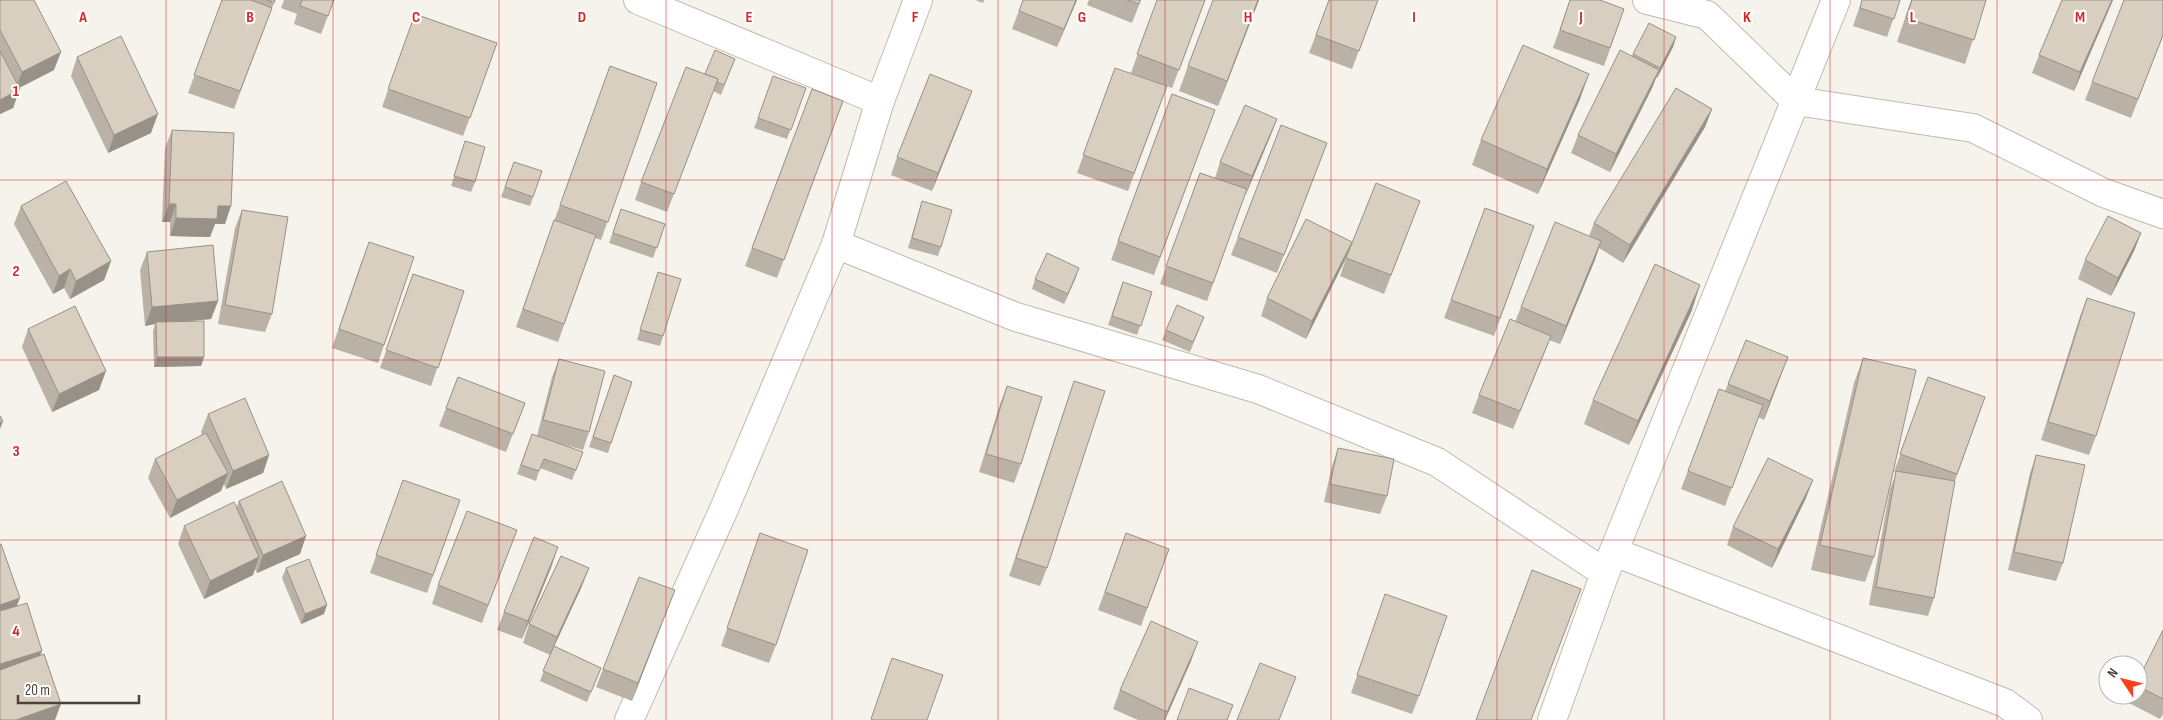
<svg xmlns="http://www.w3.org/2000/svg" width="2163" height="720" viewBox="0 0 2163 720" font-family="'Sofia Sans Condensed',sans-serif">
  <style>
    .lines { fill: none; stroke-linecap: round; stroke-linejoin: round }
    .street-casing { stroke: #c2bbae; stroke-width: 30 }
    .street { stroke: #fff; stroke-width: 28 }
    .wall { fill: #bab2a6 }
    .shaded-wall { fill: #979187 }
    .building { fill: #d8cfc1; stroke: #979187 }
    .grid { fill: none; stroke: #d62828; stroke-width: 1; stroke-opacity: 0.55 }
    .grid-label { font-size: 16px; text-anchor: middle; font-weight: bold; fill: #d62828; stroke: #fff; stroke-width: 4.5; stroke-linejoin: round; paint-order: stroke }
  </style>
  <rect width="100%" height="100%" fill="#f6f3ec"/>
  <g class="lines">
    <defs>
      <g id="street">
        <path d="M638,0L880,101"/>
        <path d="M1647,0L1707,15L1796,101L1973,128L2104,193L2163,214"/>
        <path d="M836,244L1016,317L1258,389L1437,462L1605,573"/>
        <path d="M1614,552L2005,703L2028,720"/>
        <path d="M629,720L724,509L836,244L880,101L918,0"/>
        <path d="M1552,720L1605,573L1836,0"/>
      </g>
    </defs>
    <!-- street casing -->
    <use href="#street" class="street-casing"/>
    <!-- street -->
    <use href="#street" class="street"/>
  </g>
  <!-- wall -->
  <g class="wall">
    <path d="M0,0L54,70L19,88L13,108L0,114Z"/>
    <path d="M222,0H275L234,109L188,93Z"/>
    <path d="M284,0H334L321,34L294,24L297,14L281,8Z"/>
    <path d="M975,0H984L983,3Z"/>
    <path d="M1023,0H1077L1057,47L1012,29Z"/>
    <path d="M1089,0H1141L1132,23L1087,5Z"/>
    <path d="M1157,0H1205L1172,88L1131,73Z"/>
    <path d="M1259,0L1218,106L1179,91L1188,66Z"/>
    <path d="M1329,0H1378L1352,69L1309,53Z"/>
    <path d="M1570,0L1624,9L1604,66L1553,48Z"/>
    <path d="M1862,0H1900L1887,37L1853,26Z"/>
    <path d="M1911,0H1986L1965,64L1897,42Z"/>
    <path d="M2062,0H2113L2074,91L2032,73L2039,55Z"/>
    <path d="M415,14L497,43L463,136L382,107Z"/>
    <path d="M2163,36L2131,118L2085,100L2092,82Z"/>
    <path d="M1676,37L1673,47L1657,78H1656L1652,88L1610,172L1571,153L1578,135L1633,54Z"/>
    <path d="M77,57L151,133L108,153L71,76Z"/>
    <path d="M735,59L721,95L713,91L667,212L635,200L641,182L705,74Z"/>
    <path d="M610,66L657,83L601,240L595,238L558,342L516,327Z"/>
    <path d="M1115,68L1167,86L1128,191L1077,173Z"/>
    <path d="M806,88L787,139L754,128L758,118Z"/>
    <path d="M812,89L843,101L777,278L745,266Z"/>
    <path d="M1172,94L1215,110L1154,275L1111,260Z"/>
    <path d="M1580,99L1538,194L1472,165L1481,140Z"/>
    <path d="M965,109L932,191L891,175L897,157Z"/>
    <path d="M1712,109L1705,127L1623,263L1599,248L1560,344L1549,340L1513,429L1472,413L1479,395L1515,322L1521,307L1589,236L1594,223Z"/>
    <path d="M1277,119L1270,137L1246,194H1245L1207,301L1160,284L1200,173L1215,178L1220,162Z"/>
    <path d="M172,130L225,224H215L210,237L170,236V222H162L165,148Z"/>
    <path d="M465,141L475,182L471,192L451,186Z"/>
    <path d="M1327,143L1277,273L1231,255L1238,237Z"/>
    <path d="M514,162L533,197L530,206L501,197Z"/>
    <path d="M922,201L941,247L938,256L908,248Z"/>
    <path d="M1420,201L1384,294L1340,276L1346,258Z"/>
    <path d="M21,206L111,261L104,280L70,299L64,288L53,294L14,224Z"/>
    <path d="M1485,208L1534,226L1494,336L1444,318Z"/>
    <path d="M621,209L665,224L653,258L609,243Z"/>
    <path d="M242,210L272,314L265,332L218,324L235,228Z"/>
    <path d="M2141,233L2134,251L2111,296L2078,279L2085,260Z"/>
    <path d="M147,252L218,301L211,319L188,321L204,357L201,366L154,367L153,332L155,324L145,326L140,270Z"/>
    <path d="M362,260L384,345L378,363L332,348Z"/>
    <path d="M1345,260L1306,339L1261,316L1267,298Z"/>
    <path d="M658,272L663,336L660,346L637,340Z"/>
    <path d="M413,274L464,291L431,386L380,368Z"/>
    <path d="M1076,277L1064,304L1032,289L1035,279Z"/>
    <path d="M1123,282L1152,292L1137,335L1108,325Z"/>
    <path d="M2087,298L2096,436L2089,455L2041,440L2080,316Z"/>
    <path d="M1692,310L1629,445L1584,424L1593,400Z"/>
    <path d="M1204,317L1190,352L1162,340L1166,330Z"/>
    <path d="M28,329L99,390L52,412L22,347Z"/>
    <path d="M1788,357L1764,420L1758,417L1725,506L1681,489L1719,389L1725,391L1728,384Z"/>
    <path d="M1863,358L1874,557L1865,582L1811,570L1854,383Z"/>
    <path d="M559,359L589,432L583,450L561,444L583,452L572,480L540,468L536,481L517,474L532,434L537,436L552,377Z"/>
    <path d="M614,375L632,382L608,453L589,447Z"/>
    <path d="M458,377L525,403L506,452L439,426Z"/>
    <path d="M1928,377L1985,397L1955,481L1934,598L1928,616L1869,605L1890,489L1896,473L1894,472Z"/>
    <path d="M1074,381L1047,568L1040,586L1009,576Z"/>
    <path d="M1007,386L1021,464L1014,483L979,472L1000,404Z"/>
    <path d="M208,414L269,455L263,473L226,489L224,484L221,491L170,518L148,478L155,459L202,435L201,432Z"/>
    <path d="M1338,448L1387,496L1380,514L1324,502L1332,466Z"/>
    <path d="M2036,455L2063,563L2056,581L2008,570L2030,473Z"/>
    <path d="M403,480L460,500L427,593L370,573Z"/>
    <path d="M1806,498L1772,568L1727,545L1733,527Z"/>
    <path d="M239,501L306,536L300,554L257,573L255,569L253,575L204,599L178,544L184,526L236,508Z"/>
    <path d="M517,530L482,623L432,604L438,585Z"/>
    <path d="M1126,533L1169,549L1141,626L1098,610Z"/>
    <path d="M754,551L776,645L769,663L721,646Z"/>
    <path d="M552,565L522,639L497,630L504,612Z"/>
    <path d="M286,568L324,614L301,624L282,578Z"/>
    <path d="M582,586L554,647L601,668L587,702L540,681L550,655L523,643L529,624Z"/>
    <path d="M675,590L632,701L596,687L603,669Z"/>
    <path d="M1379,613L1419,696L1412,714L1351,693Z"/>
    <path d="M2163,630V714L2160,719L2129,703L2132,695H2138V680Z"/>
    <path d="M1191,661L1165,720H1138L1113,709L1120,690Z"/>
  </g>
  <!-- shaded-wall -->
  <g class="shaded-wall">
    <path d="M1076,0H1077L1057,47L1064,29Z"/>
    <path d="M1258,0H1259L1218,106L1227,81Z"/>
    <path d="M2112,0H2113L2074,91L2080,72Z"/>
    <path d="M1676,37L1673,47L1657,78L1660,68Z"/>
    <path d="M61,52L54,70L15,90L22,72Z"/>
    <path d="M1659,70L1652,88L1610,172L1616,154Z"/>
    <path d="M1589,74L1580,99L1538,194L1547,169Z"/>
    <path d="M20,89L13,108L0,114V100Z"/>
    <path d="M972,91L965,109L932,191L938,173Z"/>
    <path d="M1712,109L1705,127L1623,263L1630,245Z"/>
    <path d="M158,114L151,133L108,153L114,135Z"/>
    <path d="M1277,119L1270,137L1246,194L1252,176Z"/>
    <path d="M169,204H176L170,222H162Z"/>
    <path d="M218,206H231L225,224H215L210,237L170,236L176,218Z"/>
    <path d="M2141,233L2134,251L2111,296L2118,278Z"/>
    <path d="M1601,241L1595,260L1560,344L1566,326Z"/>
    <path d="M1352,242L1345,260L1306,339L1312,321Z"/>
    <path d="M111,261L104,280L70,299L76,281Z"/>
    <path d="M1079,268L1076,277L1064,304L1068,294Z"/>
    <path d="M70,269L64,288L53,294L59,276Z"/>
    <path d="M1700,285L1692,310L1629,445L1638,421Z"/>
    <path d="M218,301L211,319L156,324V322L155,324L145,326L152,307Z"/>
    <path d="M1551,336L1544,354L1513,429L1520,411Z"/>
    <path d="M157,357H204L201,366L154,367Z"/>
    <path d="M1788,357L1781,375L1764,420L1770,401Z"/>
    <path d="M106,371L99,390L52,412L59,394Z"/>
    <path d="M3,421L0,429V423Z"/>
    <path d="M269,455L263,473L226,489L233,471Z"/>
    <path d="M228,473L221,491L170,518L177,500Z"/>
    <path d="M1813,480L1806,498L1772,568L1778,549Z"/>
    <path d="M306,536L300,554L257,573L263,555Z"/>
    <path d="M558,547L552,565L522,639L528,621Z"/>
    <path d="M259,557L253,575L204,599L210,581Z"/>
    <path d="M589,568L582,586L550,655L557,637Z"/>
    <path d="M675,590L668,608L632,701L638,683Z"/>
    <path d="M20,598L13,616L0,620V605Z"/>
    <path d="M327,605L324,614L301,624L305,614Z"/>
    <path d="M1198,642L1191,661L1165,720H1164Z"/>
    <path d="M42,651L35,669L0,680V664Z"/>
    <path d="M61,704L55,720H16Z"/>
  </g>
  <!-- building -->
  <g class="building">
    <path d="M0,0H34L61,52L22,72L0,30Z"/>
    <path d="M222,0H251L272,8L240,91L194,75Z"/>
    <path d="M267,0H275L274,3Z"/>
    <path d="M302,0H334L328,16L300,6Z"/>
    <path d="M1023,0H1076L1064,29L1019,11Z"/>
    <path d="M1127,0H1140L1139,4Z"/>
    <path d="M1157,0H1205L1179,70L1137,54Z"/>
    <path d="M1213,0H1258L1227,81L1188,66Z"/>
    <path d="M1329,0H1378L1359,51L1316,35Z"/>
    <path d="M1570,0H1600L1624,9L1610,48L1560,30Z"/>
    <path d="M1862,0H1900L1894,19L1860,8Z"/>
    <path d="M1912,0H1986L1974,40L1906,18Z"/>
    <path d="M2062,0H2112L2080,72L2039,55Z"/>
    <path d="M2124,0H2163V35L2138,99L2092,82Z"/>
    <path d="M415,14L497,43L470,118L388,89Z"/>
    <path d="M1649,23L1676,37L1660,68L1633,54Z"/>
    <path d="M121,36L158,114L114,135L77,57Z"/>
    <path d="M1523,45L1589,74L1547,169L1481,140Z"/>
    <path d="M715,50L735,59L724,85L717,82L718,79L705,74Z"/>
    <path d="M1620,50L1659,70L1616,154L1578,135Z"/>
    <path d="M0,51L20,89L0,100Z"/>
    <path d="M610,66L657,83L608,222L560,205Z"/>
    <path d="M686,67L718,79L674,194L641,182Z"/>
    <path d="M1115,68L1167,86L1134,173L1083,155Z"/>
    <path d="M930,74L972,91L938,173L897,157Z"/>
    <path d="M773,76L806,88L791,130L758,118Z"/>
    <path d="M1676,88L1712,109L1630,245L1594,223Z"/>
    <path d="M812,89L843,101L784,260L752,248Z"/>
    <path d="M1172,94L1215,110L1160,257L1118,241Z"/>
    <path d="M1245,105L1277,119L1252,176L1220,162Z"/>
    <path d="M1281,125L1327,143L1284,255L1238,237Z"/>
    <path d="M172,130L234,133L231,206H218L217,219L176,218V204H169Z"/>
    <path d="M465,141L485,147L475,182L454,176Z"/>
    <path d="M514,162L542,171L533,197L505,187Z"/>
    <path d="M1200,173L1247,189L1213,283L1166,266Z"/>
    <path d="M66,181L111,261L76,281L70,269L59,276L21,206Z"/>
    <path d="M1376,183L1420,201L1391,275L1346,258Z"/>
    <path d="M922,201L952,210L941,247L912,238Z"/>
    <path d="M1485,208L1534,226L1500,318L1451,300Z"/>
    <path d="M621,209L665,224L657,248L613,233Z"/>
    <path d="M242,210L288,217L272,314L225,305Z"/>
    <path d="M2108,216L2141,233L2118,278L2085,260Z"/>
    <path d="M1306,219L1352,242L1312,321L1267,298Z"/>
    <path d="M554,220L596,235L564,324L523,309Z"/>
    <path d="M1555,222L1601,241L1566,326L1521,307Z"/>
    <path d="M369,242L414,257L384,345L339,329Z"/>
    <path d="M213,245L218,301L152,307L147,252Z"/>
    <path d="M1047,253L1079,268L1068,294L1035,279Z"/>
    <path d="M1655,264L1700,285L1638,421L1593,400Z"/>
    <path d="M658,272L681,279L663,336L640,330Z"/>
    <path d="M413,274L464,291L438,368L386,350Z"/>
    <path d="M1123,282L1152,292L1141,326L1112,316Z"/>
    <path d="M2087,298L2135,313L2096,436L2048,422Z"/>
    <path d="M1177,305L1204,317L1193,342L1166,330Z"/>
    <path d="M75,306L106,371L59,394L28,329Z"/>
    <path d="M1510,319L1551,336L1520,411L1479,395Z"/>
    <path d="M204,321V357H157L156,322Z"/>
    <path d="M1746,340L1788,357L1770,401L1728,384Z"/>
    <path d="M1863,358L1916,370L1874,557L1820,545Z"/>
    <path d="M559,359L605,371L589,432L543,420Z"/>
    <path d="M614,375L632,382L611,443L593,437Z"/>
    <path d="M458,377L525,403L513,434L446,408Z"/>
    <path d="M1928,377L1985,397L1957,474L1900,454Z"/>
    <path d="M1074,381L1105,391L1047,568L1016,558Z"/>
    <path d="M1007,386L1042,397L1021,464L986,454Z"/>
    <path d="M1719,389L1763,405L1732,488L1688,471Z"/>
    <path d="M245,398L269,455L233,471L208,414Z"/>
    <path d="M0,416L3,421L0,423Z"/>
    <path d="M206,433L228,473L177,500L155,459Z"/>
    <path d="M532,434L583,452L576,470L544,459L539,471L521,465Z"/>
    <path d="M1338,448L1394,459L1387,496L1330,484Z"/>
    <path d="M2036,455L2085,465L2063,563L2014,552Z"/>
    <path d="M1768,458L1813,480L1778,549L1733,527Z"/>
    <path d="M1896,471L1955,481L1934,598L1876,587Z"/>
    <path d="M403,480L460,500L433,575L376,555Z"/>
    <path d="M282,481L306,536L263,555L239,501Z"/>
    <path d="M234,502L259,557L210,581L184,526Z"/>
    <path d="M467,511L517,530L488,605L438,585Z"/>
    <path d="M760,533L808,550L776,645L727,628Z"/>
    <path d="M1126,533L1169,549L1147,608L1105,592Z"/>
    <path d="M534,537L558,547L528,621L504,612Z"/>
    <path d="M0,544H1L20,598L0,605Z"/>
    <path d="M561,556L589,568L557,637L529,624Z"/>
    <path d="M309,559L327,605L305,614L286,568Z"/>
    <path d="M1532,570L1581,589L1531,720H1476Z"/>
    <path d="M639,577L675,590L638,683L603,669Z"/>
    <path d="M1385,594L1447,616L1419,696L1357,675Z"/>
    <path d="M27,603L42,651L0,664V611Z"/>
    <path d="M1151,621L1198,642L1167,712L1120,690Z"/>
    <path d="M2163,630V699L2138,686V680Z"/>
    <path d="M554,646L601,668L591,692L543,671Z"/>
    <path d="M44,654L61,704L16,720H0V670Z"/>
    <path d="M892,658L943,675L927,720H873L871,719Z"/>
    <path d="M1260,663L1296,677L1279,720H1237Z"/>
    <path d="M1189,688L1233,705L1227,720H1177Z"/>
  </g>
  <!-- grid -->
  <path class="grid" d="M166,0V720M333,0V720M499,0V720M666,0V720M832,0V720M998,0V720M1165,0V720M1331,0V720M1497,0V720M1664,0V720M1830,0V720M1997,0V720M0,180H2163M0,360H2163M0,540H2163"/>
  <g class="grid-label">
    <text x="83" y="22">A</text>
    <text x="250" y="22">B</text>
    <text x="416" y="22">C</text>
    <text x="582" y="22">D</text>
    <text x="749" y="22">E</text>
    <text x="915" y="22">F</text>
    <text x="1082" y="22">G</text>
    <text x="1248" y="22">H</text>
    <text x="1414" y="22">I</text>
    <text x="1581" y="22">J</text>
    <text x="1747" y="22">K</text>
    <text x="1913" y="22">L</text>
    <text x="2080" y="22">M</text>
    <text x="16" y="96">1</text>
    <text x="16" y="276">2</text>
    <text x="16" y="456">3</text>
    <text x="16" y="636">4</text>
  </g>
  <!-- north arrow -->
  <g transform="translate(2123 680) rotate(305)"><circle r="24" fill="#ffffff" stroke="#b7b4b0"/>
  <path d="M0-4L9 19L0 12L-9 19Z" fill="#fc3f1d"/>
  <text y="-8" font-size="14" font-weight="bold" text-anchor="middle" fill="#4b4439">N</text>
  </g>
  <!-- scale -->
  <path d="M18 695v8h121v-8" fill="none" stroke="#4b4439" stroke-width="2.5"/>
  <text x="25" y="695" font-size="15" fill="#4b4439" stroke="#ffffff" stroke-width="4" paint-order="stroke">20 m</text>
</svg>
